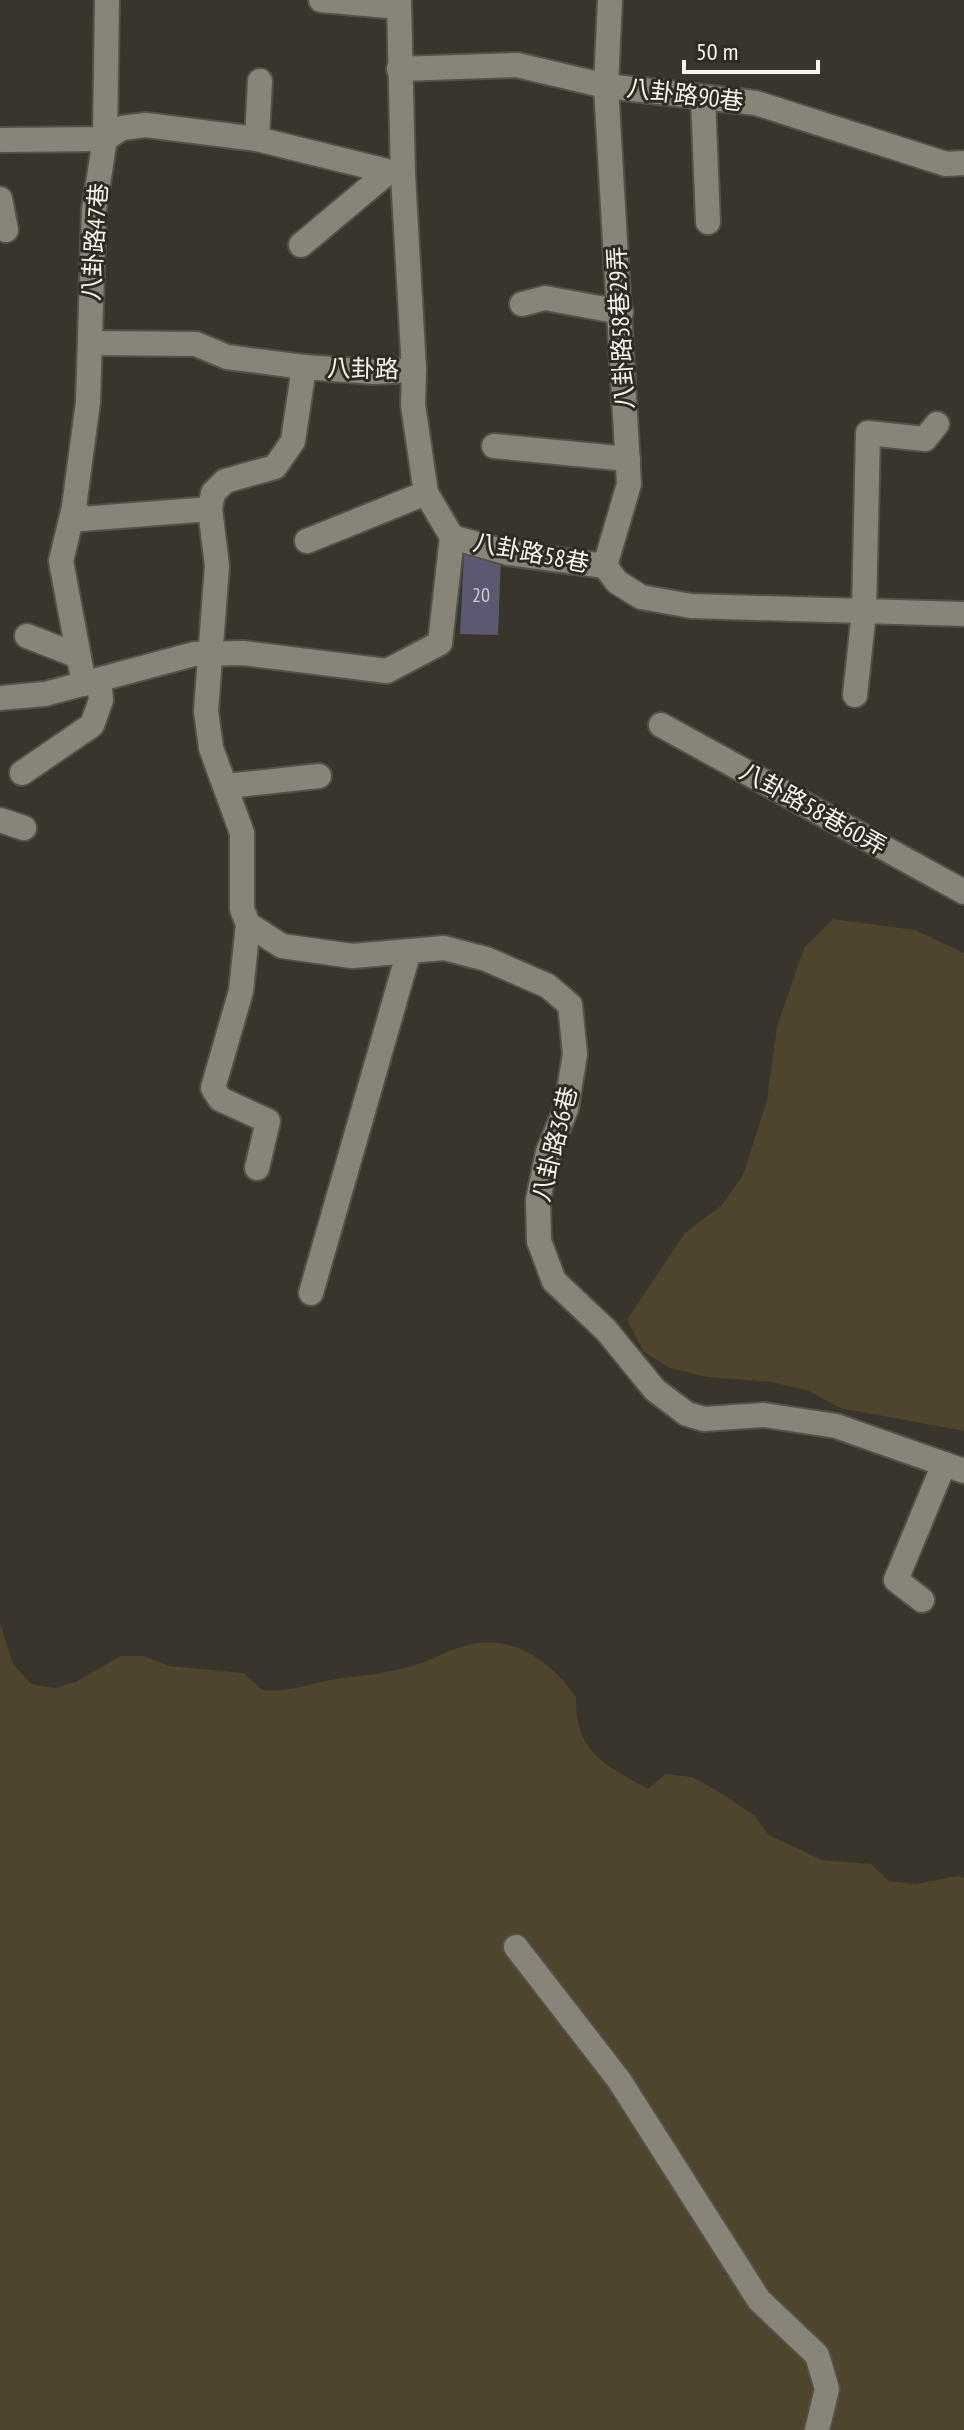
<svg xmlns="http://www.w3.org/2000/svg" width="964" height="2430" viewBox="0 0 964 2430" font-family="'PT Sans Narrow','Noto Sans TC',sans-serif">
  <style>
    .green { fill: #4f442c }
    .building { fill: #5c5872 }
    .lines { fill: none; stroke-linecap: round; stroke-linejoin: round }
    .minor-casing { stroke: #545148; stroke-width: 28 }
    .minor { stroke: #898479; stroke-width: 24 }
    .labels { text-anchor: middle; stroke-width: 6; stroke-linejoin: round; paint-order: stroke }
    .number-label { font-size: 20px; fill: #d0cdcf }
    .street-label { font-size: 24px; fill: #f7f4ee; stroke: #2f2b22 }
  </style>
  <rect width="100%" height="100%" fill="#3a352c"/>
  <!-- green -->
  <g class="green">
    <path d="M833,919L915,930L964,953V1431L840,1408L809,1391L772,1382L707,1377L670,1368L644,1352L627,1320L685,1233L722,1205L743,1175L767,1100L777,1027L804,948Z"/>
    <path d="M0,1623L13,1664L31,1684L54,1688L76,1682L120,1656H144L169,1666L244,1673L262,1690C297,1692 310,1683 341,1678C366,1675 391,1673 415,1665C430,1661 445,1652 461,1647C509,1631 549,1659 576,1697C575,1753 604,1764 648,1789L666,1774L692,1777L714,1789L754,1815L769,1835L822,1860L871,1864L889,1881L916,1884L958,1876L964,1878V2430H0Z"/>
  </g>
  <!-- building -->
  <path class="building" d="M464,554L501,556L498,635L460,634Z"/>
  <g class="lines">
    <defs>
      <g id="minor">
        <path d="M321,0L399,7"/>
        <path d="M399,0L403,175L414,370L374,372L304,367L293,441L275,467L225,481L213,493L210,509L217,566L206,711L211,748L242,833V909L248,924L282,946L352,956L444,948L486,959L548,986L570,1005L575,1054L566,1109L548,1152L538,1200L539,1241L554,1281L606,1330L655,1390L687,1414L704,1419L764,1415L836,1426L964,1471"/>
        <path d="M399,69L517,65L606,86L756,103L946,164L964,163"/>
        <path d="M703,97L708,222"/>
        <path d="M257,139L260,81"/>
        <path d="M0,140L105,139L107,0"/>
        <path d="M0,199L6,230"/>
        <path d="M301,245L388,172"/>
        <path d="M522,304L545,298L621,312"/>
        <path d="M90,343L196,344L227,357L304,367"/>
        <path d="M414,370L413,405L426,493L452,537L508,553L605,566L617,582L641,597L691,606L964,614"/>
        <path d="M494,446L628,459"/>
        <path d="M74,507L61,561L84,684"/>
        <path d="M210,509L82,519L74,507L88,402L94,209L105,139L122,128L146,125L257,139L403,175"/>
        <path d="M307,541L426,493"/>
        <path d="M605,566L629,484L606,86L610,0"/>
        <path d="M27,636L78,656"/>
        <path d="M855,695L864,612L868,433L925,439L937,424"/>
        <path d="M0,698L45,694L194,654L243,653L387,671L440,643L452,537"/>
        <path d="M661,725L964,892"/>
        <path d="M22,773L92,725L101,700L99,680"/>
        <path d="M227,786L319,776"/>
        <path d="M0,820L24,828"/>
        <path d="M248,924L241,991L213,1088L220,1099L268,1121L257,1168"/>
        <path d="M311,1293L409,951"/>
        <path d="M922,1600L896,1580L944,1464"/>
        <path d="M516,1947L619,2080L759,2300L817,2355L827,2389L817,2430"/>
      </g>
    </defs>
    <!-- minor casing -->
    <use href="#minor" class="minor-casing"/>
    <!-- minor -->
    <use href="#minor" class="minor"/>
  </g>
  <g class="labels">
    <!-- number labels -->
    <g class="number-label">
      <text x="481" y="602">20</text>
    </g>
    <!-- street labels -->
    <g class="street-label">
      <text transform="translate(685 95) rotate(7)" y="8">八卦路90巷</text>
      <text transform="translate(95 242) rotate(-86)" y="8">八卦路47巷</text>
      <text transform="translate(621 328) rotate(-93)" y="8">八卦路58巷29弄</text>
      <text transform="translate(363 369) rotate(1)" y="8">八卦路</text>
      <text transform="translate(531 553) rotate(11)" y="8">八卦路58巷</text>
      <text transform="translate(813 809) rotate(29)" y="8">八卦路58巷60弄</text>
      <text transform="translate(555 1144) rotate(-76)" y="8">八卦路36巷</text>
    </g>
  </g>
  <!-- scale -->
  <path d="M684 60v12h134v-12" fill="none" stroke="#f7f4ee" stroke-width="4"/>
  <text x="696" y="60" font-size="24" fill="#f7f4ee" stroke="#2f2b22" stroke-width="6" paint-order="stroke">50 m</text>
</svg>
